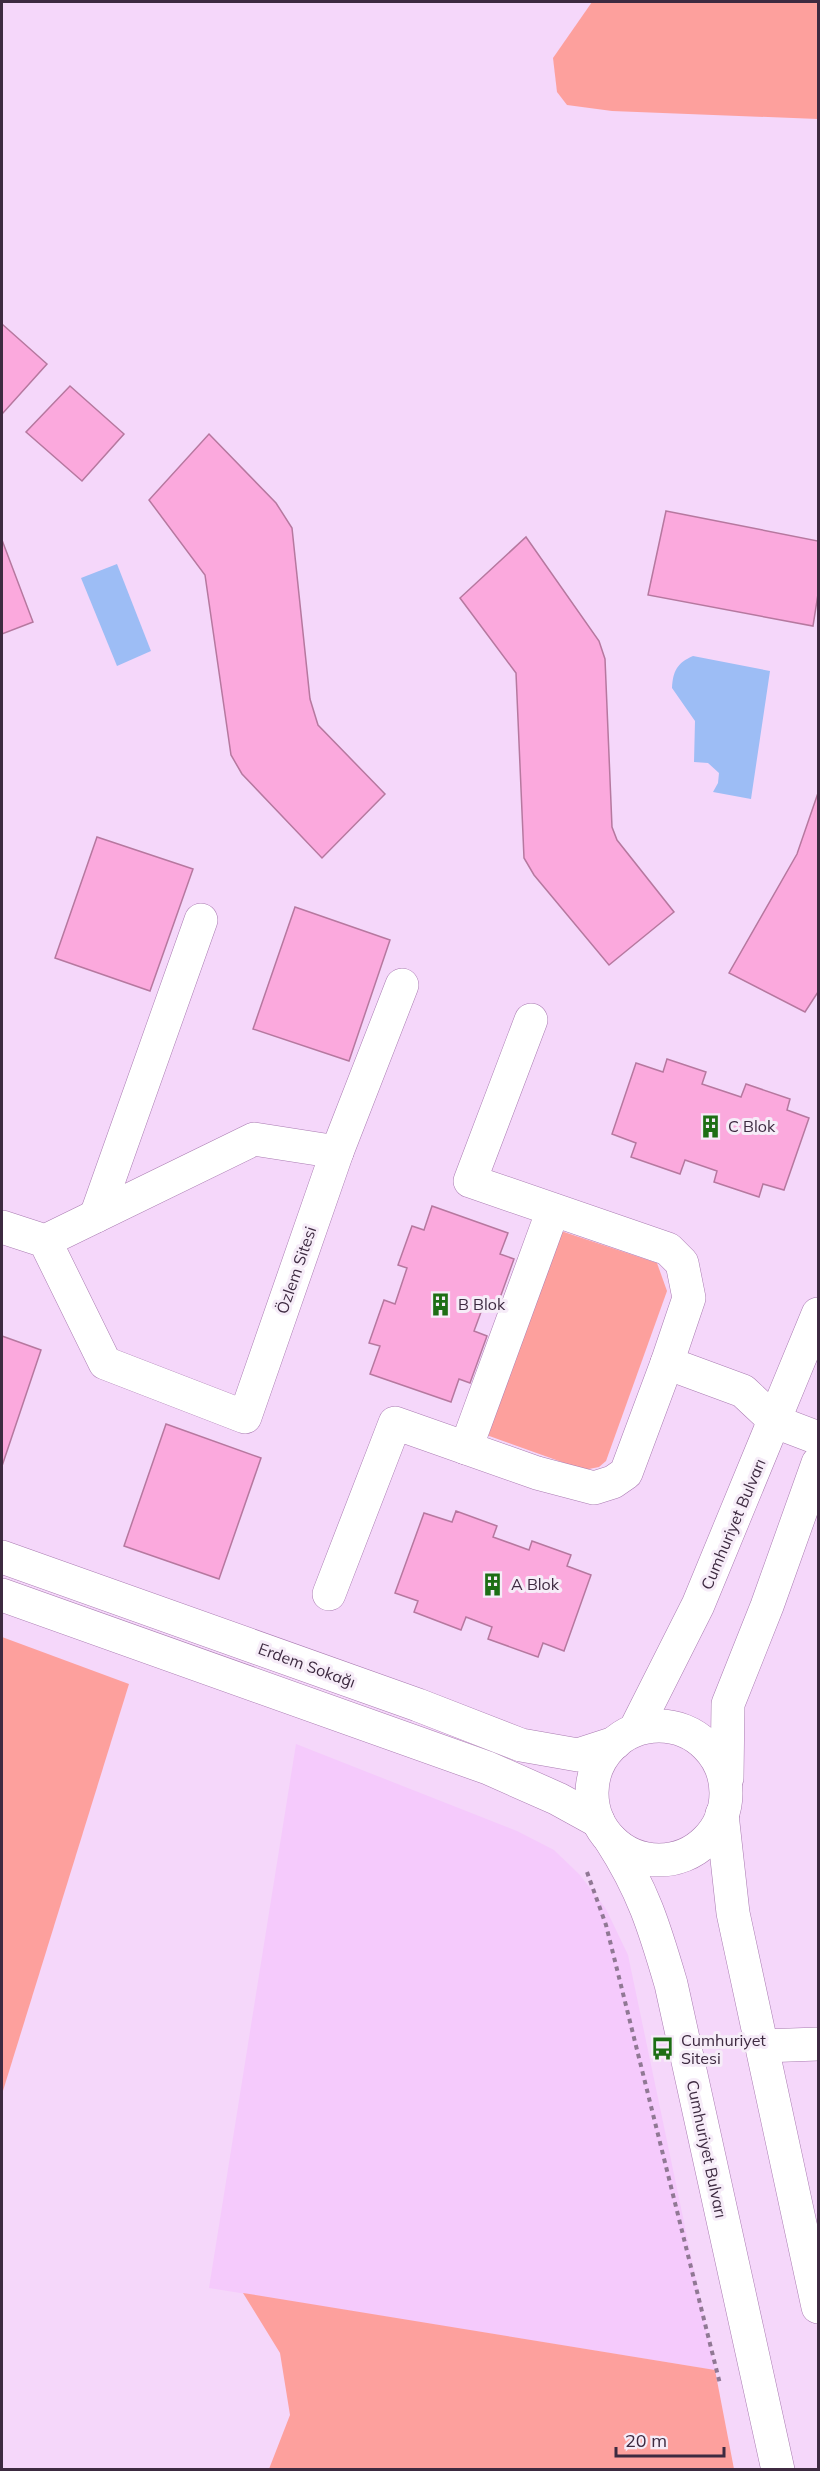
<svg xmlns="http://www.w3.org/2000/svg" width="820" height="2471" viewBox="0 0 820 2471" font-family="Mulish,sans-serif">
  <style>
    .built { fill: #f5cafc }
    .green { fill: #fda09d }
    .water { fill: #9dbdf5 }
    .building { fill: #fba9dd; stroke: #b6789f; stroke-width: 1.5 }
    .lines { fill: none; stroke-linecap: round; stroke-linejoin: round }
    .minor-casing { stroke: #a97bb1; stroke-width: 34 }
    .path { stroke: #907894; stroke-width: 4; stroke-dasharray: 4.5 4.5; stroke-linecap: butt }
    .minor { stroke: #fff; stroke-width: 33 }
    .labels { text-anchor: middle; stroke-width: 6; stroke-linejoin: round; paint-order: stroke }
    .poi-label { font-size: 16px; fill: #3d2a40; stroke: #f6ecf8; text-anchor: start }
    .street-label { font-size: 16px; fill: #3d2a40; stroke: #f6ecf8 }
  </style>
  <rect width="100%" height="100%" fill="#f5d7fa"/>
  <!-- built -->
  <path class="built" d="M296,1744L517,1831L554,1850L580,1875L606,1909L628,1955L715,2370L209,2288Z"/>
  <!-- green -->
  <g class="green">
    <path d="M592,2H818V119L612,111L567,105L557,92L553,58Z"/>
    <path d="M555,1229L657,1263L667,1291L606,1461L599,1467L584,1470L481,1433Z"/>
    <path d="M2,1637L129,1684L2,2094Z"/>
    <path d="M243,2293L715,2370L734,2469H269L290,2415L280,2353Z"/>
  </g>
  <!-- water -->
  <g class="water">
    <path d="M117,564L151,651L117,666L81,578Z"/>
    <path d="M693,656L770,671L751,799L713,792L718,783L719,773L708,763L694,762L695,721L672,688C673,671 677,663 693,656Z"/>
  </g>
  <!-- building -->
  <g class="building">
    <path d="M2,324L47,364L3,413L2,412Z"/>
    <path d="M70,386L124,434L82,481L26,432Z"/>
    <path d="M209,434L276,503L292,528L310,699L318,725L385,794L322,858L242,774L231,755L205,575L149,500Z"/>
    <path d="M666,511L818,541V594L813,626L648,595Z"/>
    <path d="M526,537L599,641L605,659L612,827L617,840L674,912L609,965L534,875L524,858L516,673L460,598Z"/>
    <path d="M2,540L33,622L2,634Z"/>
    <path d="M818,793V992L805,1012L729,973L797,854Z"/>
    <path d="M97,837L193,869L150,991L55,958Z"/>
    <path d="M295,907L390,940L349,1061L253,1029Z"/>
    <path d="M667,1059L706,1072L702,1084L741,1097L746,1084L790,1099L787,1110L809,1118L784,1190L763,1184L759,1197L714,1182L717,1171L685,1160L680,1174L631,1157L636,1143L612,1134L636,1063L663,1072Z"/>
    <path d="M432,1206L508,1233L500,1254L514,1259L496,1309L484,1304L474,1331L487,1336L470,1383L459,1379L451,1402L370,1374L380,1346L369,1343L384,1300L395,1304L407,1268L398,1265L412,1226L424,1230Z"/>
    <path d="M2,1336L41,1350L2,1466Z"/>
    <path d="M166,1424L261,1458L219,1579L124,1546Z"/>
    <path d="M456,1511L497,1526L493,1537L529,1550L532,1541L571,1555L567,1566L591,1575L564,1651L543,1643L538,1657L488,1639L492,1627L466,1617L461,1630L414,1612L418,1601L395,1593L424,1513L452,1522Z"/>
  </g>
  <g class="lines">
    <defs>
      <g id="minor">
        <path d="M531,1020L470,1181L668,1249L682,1263L689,1298L667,1363L743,1391L776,1422L818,1438"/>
        <path d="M337,1152L402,985"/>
        <path d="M96,1216L201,920"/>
        <path d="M2,1227L45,1241L254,1139L337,1152L245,1417L105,1363L45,1241"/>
        <path d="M466,1448L553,1210"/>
        <path d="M2,1557L418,1705L521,1745L578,1755L615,1743"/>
        <path d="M329,1594L395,1423L537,1473L594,1488L613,1482L626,1473L667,1363"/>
        <path d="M2,1595L488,1768L558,1799L598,1821"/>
        <circle cx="659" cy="1793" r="67"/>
        <path d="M636,1728L698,1605L818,1314"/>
        <path d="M727,1778L728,1704L767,1606L818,1463"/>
        <path d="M722,1814L733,1913L818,2307"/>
        <path d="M610,1839C643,1890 654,1926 671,1984L778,2470"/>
        <path d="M763,2046L818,2044"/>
      </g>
    </defs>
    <!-- minor casing -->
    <use href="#minor" class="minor-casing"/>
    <!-- path -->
    <path class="path" d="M587,1872L606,1925L720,2384"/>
    <!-- minor -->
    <use href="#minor" class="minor"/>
  </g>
  <!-- icons -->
  <defs>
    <symbol id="building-bare" viewBox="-9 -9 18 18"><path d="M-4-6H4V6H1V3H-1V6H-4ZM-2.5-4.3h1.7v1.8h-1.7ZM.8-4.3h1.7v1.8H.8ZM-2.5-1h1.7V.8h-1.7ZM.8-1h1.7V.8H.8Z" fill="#1d6e14" stroke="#f6ecf8" stroke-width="2.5" paint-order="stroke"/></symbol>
    <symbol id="bus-bare" viewBox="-9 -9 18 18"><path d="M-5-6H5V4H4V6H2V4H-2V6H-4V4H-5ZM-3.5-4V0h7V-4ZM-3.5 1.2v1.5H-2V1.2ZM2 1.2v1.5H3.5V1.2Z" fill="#1d6e14" stroke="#f6ecf8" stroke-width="2.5" paint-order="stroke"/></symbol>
  </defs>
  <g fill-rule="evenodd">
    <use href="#building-bare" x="694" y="1110" width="33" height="33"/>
    <use href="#building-bare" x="424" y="1288" width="33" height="33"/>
    <use href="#building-bare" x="476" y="1568" width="33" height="33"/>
    <use href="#bus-bare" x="646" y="2032" width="33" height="33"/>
  </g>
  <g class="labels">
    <!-- poi labels -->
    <g class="poi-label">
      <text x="728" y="1132">C Blok</text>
      <text x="458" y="1310">B Blok</text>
      <text x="511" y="1590">A Blok</text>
      <text x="681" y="2046">Cumhuriyet<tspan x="681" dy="18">Sitesi</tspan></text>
    </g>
    <!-- street labels -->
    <g class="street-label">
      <text transform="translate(296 1270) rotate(-71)" y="6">Özlem Sitesi</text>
      <text transform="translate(733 1524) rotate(-67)" y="6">Cumhuriyet Bulvarı</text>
      <text transform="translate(307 1665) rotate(20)" y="6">Erdem Sokağı</text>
      <text transform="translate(707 2149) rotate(78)" y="6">Cumhuriyet Bulvarı</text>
    </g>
  </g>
  <!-- border -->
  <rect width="820" height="2471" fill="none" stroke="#3d2a40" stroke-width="6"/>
  <!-- scale -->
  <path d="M616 2447v9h108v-9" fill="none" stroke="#3d2a40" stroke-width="3"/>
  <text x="625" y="2447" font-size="18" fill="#3d2a40" stroke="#f6ecf8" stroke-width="4.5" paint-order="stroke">20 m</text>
</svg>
